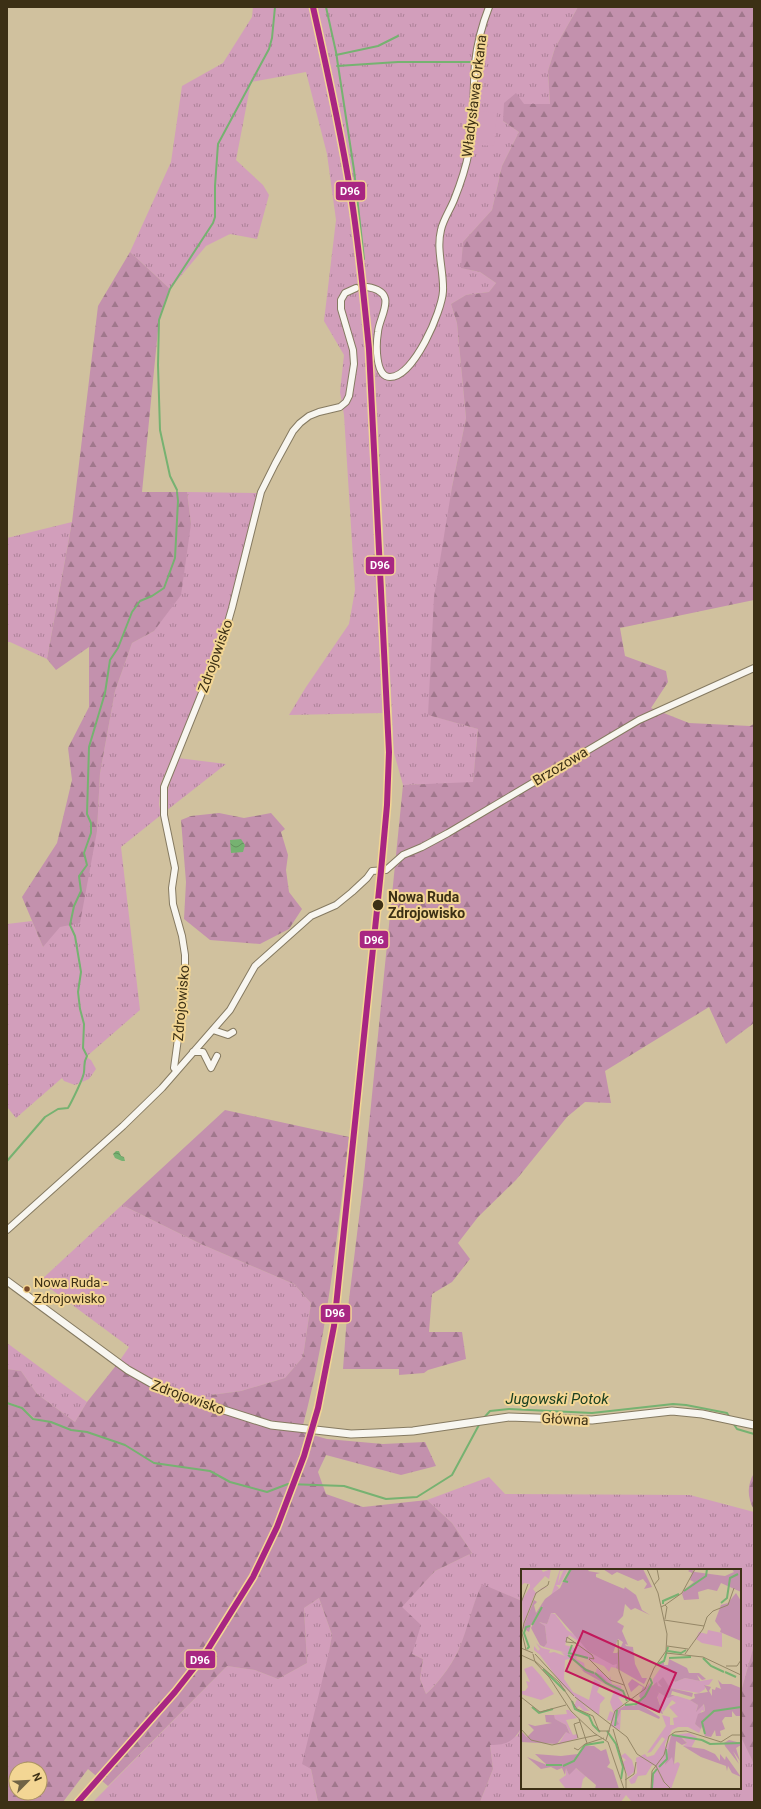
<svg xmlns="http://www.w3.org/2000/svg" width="761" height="1809" viewBox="0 0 761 1809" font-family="Roboto,sans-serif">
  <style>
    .grass { fill: url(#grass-tufts) }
    .forest { fill: url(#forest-firs); fill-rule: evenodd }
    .pitch { fill: #d29ebb }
    .water { fill: url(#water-waves) }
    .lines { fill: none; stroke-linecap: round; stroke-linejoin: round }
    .stream { stroke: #76b271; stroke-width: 2 }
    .minor-tunnel { stroke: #b2a483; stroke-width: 6; stroke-dasharray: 6 3; stroke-linecap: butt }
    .minor-casing { stroke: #857a61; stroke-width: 8 }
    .tertiary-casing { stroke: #857a61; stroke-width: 9 }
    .minor { stroke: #f8f6f0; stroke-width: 6 }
    .tertiary { stroke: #f8f6f0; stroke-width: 7 }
    .rail-1-casing { stroke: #f3d694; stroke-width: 9 }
    .rail-1 { stroke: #a82682; stroke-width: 6 }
    .stop-dot { fill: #3c3015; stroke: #f3d694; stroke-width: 1.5 }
    .bus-dot { fill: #7a4b2a; stroke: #f3d694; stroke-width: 1.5 }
    .labels { text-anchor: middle; stroke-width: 4; stroke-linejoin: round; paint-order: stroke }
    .bus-label { font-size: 13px; fill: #3c3015; stroke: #f3d694; text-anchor: start }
    .street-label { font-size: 14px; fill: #3c3015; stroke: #f3d694 }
    .stop-label { font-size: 14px; font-weight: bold; fill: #3c3015; stroke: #f3d694; text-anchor: start }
    .water-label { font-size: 15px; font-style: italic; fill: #1b4020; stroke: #f3d694 }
    .inset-river { fill: none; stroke: #76b271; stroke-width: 2 }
    .inset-road { fill: none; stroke: #958767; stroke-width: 1 }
    .view { fill: #c2185b; fill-opacity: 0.15; stroke: #c2185b; stroke-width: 2 }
    .inset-edge { fill: none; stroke: #3c3015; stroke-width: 2 }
    .line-badge { stroke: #f3d694; stroke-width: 1.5 }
    .badge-label { font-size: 11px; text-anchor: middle; font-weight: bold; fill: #fff }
  </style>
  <defs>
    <pattern id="grass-tufts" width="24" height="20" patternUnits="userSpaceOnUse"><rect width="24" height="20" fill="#d29ebb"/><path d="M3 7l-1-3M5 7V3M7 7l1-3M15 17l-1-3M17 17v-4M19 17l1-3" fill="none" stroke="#ac8197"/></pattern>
    <pattern id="forest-firs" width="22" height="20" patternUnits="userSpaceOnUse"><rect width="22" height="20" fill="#c391ad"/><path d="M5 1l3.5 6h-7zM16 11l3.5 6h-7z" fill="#a0778c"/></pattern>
    <pattern id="water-waves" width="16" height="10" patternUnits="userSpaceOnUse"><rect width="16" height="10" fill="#76b271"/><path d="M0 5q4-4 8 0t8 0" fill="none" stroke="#62915c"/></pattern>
  </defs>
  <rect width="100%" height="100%" fill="#d0c19e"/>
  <!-- grass -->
  <g class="grass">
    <path d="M253,7H309L332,109L348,196L359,285L366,349L383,713L289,715L306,687L349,624L355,590L344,415L340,392L344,355L324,321L336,220L327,154L306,72L251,82L236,160L263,185L269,195L257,239L230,234L206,246L170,289L130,252L171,162L182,86L223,63L252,17Z"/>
    <path d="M317,7H578L555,48L548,71L550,104H523L503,121L519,132L502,166L492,210L463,242L462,268L480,272L496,283L489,292L466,295L451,304L457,323L466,418L452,487L429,715L478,729L473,783L403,785L394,753L377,412L366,282L355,194L347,150Z"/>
    <path d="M187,492L261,493L222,643L161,783L159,804L161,815L121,847L140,1010L86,1057L91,1060L96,1069L89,1079L75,1085L64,1081L62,1078L16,1118L7,1107V924L32,921L43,947L97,831L100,773L115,691L132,643L154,631L191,524Z"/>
    <path d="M72,522L47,659L10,642H7V538Z"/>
    <path d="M178,758L226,764L166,811C166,791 171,776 178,758Z"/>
    <path d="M122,1205L201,1244L294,1284L311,1303L303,1357L285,1378L241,1391L211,1395V1406L174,1394L118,1363L129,1347L40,1281Z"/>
    <path d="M7,1343L87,1402L75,1422L37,1394L21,1371L7,1369Z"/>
    <path d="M489,1477L505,1494L690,1495L754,1512V1645L742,1688L740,1711V1570H522V1601L482,1585C472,1605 469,1628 459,1649C452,1665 439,1682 426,1694L420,1679L423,1659L412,1654L401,1607L435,1571L472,1553L452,1523L427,1500Z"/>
    <path d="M319,1598L332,1635L311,1769L318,1802H93L227,1666L255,1670L278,1679L307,1663L304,1608Z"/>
    <path d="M522,1727V1788H740V1734L754,1764V1802H632L626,1795L621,1802H480L493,1769L490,1745L517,1736Z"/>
  </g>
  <!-- forest -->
  <g class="forest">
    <path d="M578,7H754V600L620,628L625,656L666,671L668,682L651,708L689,723L750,726L754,724V1023L726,1044L709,1007L605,1071L611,1103L585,1102L567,1117L516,1180L478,1217L458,1243L470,1259L452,1282L432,1294L429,1332H462L466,1359L428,1370L424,1373L399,1375V1369H343L347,1316L363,1185L403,785L473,782L478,729L428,715L434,597L452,487L466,418L457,323L451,304L466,295L489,292L496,283L480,272L461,268L463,242L492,210L502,166L519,132L503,121L504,103L516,93L524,104H550L548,71L555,48Z"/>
    <path d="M130,252L170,289L159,320L142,492H187L191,524L181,595L154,631L132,643L115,691L100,773L97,831L80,923L60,927L43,947L22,897L57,843L72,780L68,748L89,707V647L56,670L47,659L72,522L98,306Z"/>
    <path d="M219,813L244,818L271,813L285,829L281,832L288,855L286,870L289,892L302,909L289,929L260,944L210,940L184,919L186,882L181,820L191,816Z"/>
    <path d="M225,1110L349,1137C337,1234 328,1333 302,1429L284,1427L327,1439L383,1444L425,1442L436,1466L401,1475L326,1455L318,1472L326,1494L363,1507L427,1500L452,1523L472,1553L435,1571L402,1607L421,1625L412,1654L423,1659L420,1679L426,1694C438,1684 453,1663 459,1649C468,1628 472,1605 482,1584L522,1601V1727C513,1742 507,1745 490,1745L493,1769L480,1802H318L311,1769L302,1764L329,1652L332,1635L319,1598L304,1608L307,1663L278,1679L255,1670L227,1666L108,1786L88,1769L63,1802H7V1402L22,1408L33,1419H38L34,1418L22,1407L7,1402V1369L21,1371L37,1394L75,1422L87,1402L118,1363L132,1373L211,1406V1395L241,1391L285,1378L303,1357L311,1303L294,1284L201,1244L122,1205ZM16,1769H40V1793H16Z"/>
    <path d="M754,1473V1510C747,1497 747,1485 754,1473Z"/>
    <path d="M754,1645V1764L740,1735V1711L742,1688Z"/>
  </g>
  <!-- pitch -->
  <path class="pitch" d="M480,111L497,113L494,146L477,145Z"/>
  <!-- water -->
  <g class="water">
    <path d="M241,839L245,845L243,852L231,853L230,840Z"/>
    <path d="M116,1151H119L121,1156L124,1157L125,1161H122L115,1158L113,1154Z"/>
  </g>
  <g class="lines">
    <!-- stream -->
    <g class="stream">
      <path d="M326,7L336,52L354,170L364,259"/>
      <path d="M336,55L378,46L398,36"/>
      <path d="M337,66L398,62H471"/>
      <path d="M177,490L170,476L160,430L158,365L159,320L170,289L213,223L215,217V186L218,144L269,49L272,38L275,7"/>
      <path d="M7,1161L45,1117L58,1109L68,1108C71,1103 84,1077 84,1072C85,1065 83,1063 87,1056L83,1048L84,1024L80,1009L78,992L81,972L75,936L70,925L74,906L81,891L79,876L87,865L84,853L91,833V823L87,814L89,747L105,693L110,660L118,648L132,612L140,601L152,596L164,588L175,558L178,501L177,492"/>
      <path d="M7,1403L22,1408L33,1419L51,1422L71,1430L87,1432L125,1445L154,1463L210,1471L230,1482L267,1492L288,1484L344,1486L386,1499L417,1497L452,1475L480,1423"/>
      <path d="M482,1420L490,1411L509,1409L592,1413L673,1404L686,1405L727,1413L730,1418"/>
      <path d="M733,1423L737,1429L754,1434"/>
    </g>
    <!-- minor-tunnel -->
    <path class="minor-tunnel" d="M356,288L367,287"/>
    <defs>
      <g id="minor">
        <path d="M367,287C400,292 379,316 378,332C376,344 375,377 390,377C414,377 442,311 443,291C444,271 436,250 441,230C443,220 450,210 454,200C460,185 466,167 469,151C474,122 473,92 475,63C477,44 482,25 489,7"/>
        <path d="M213,1030L228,1035L233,1032"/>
        <path d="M193,1052H203L211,1068L217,1056"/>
        <path d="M176,1070L174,1068L185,987V955L182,936L173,904L172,888L175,868L164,815V787L222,643L232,608L261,492L275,464L293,431L300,423L309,416L319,412L340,407L346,402L349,396L354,364L353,350L341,309V300L345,293L356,288"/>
        <path d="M7,1230L123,1126L162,1088L230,1010L255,966L311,916L336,905L352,892L367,878L372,871L386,870L403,855L422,847L448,833L639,720L754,668"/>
      </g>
      <path id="tertiary" d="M7,1281L128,1370L151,1383L174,1394L271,1425L351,1434L375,1433L413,1431L509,1417L592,1420L672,1411L702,1414L754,1425"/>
    </defs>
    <!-- minor casing -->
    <use href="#minor" class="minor-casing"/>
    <!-- tertiary casing -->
    <use href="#tertiary" class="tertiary-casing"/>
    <!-- minor -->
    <use href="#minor" class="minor"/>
    <!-- tertiary -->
    <use href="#tertiary" class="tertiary"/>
    <defs>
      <path id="rail-1" d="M78,1802L175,1692L205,1654L253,1577L277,1527L304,1456L318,1408L334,1326L381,871L387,805L389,752L369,349C364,298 359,246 351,195C341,132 327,69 313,7"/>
    </defs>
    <!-- rail-1 casing -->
    <use href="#rail-1" class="rail-1-casing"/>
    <!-- rail-1 -->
    <use href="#rail-1" class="rail-1"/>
  </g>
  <!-- markers -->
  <circle class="stop-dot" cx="378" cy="905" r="6"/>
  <circle class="bus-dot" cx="27" cy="1289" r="3.5"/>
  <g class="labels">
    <!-- bus labels -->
    <g class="bus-label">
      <text x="34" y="1287">Nowa Ruda -<tspan x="34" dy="16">Zdrojowisko</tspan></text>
    </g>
    <!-- street labels -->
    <g class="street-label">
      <text transform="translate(474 96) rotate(-83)" y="5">Władysława Orkana</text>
      <text transform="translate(215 656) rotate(-70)" y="5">Zdrojowisko</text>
      <text transform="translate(560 766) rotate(-31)" y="5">Brzozowa</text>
      <text transform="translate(181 1003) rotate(-85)" y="5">Zdrojowisko</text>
      <text transform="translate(188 1397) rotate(20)" y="5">Zdrojowisko</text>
      <text transform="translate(565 1419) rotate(3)" y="5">Główna</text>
    </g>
    <!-- stop labels -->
    <g class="stop-label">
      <text x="388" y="902">Nowa Ruda<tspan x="388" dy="16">Zdrojowisko</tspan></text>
    </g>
    <!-- water labels -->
    <g class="water-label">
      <text x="557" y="1404">Jugowski Potok</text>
    </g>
  </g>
  <!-- overview -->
  <g transform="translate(521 1569)">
    <rect width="220" height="220" fill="#d0c19e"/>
    <path d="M0,0H20L22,3L30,0L28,10L24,7L12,20L15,24L21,19L27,18L19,21L13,27L2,59L1,31L9,18V15L3,14L0,17ZM39,0L42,2H39L37,14L43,0H47L39,16H35L38,19L30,27ZM30,44L34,45L46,61L55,67L71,85L96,95L95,99L90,98L88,103L83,97L60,88L56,87L55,90L63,94L64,99L61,101L52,89L44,91L43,110L52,123L68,131L73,110L80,114L76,123L84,129L79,135L78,146L61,135L69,142H63L58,137L55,140L53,137L56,130L42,117L19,86L13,81V77L17,82L19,80L15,74L21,79L29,81L28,84L33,83L44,87L40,83L46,84L23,78L26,74L24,57L18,53L26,55ZM48,66L58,73L54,79L44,76ZM187,61L201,64V78L181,74L175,70L178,63L186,65ZM11,97L20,107L33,125L20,131L0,125V122H4L7,118L5,112L9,113L3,100ZM141,97L156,104L152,111L154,113L164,109L179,112L192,110L188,116H184V120L178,124L149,119L141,109L142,118H137L132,114V110ZM76,99L88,110L89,107L91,115L100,117L102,127L106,130L97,128L102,135L95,143L93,153L98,154L96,151L100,141L99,161L90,157L91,152L86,151L89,142L93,144L89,133L94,119L75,103ZM134,122L142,126L156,127L169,131L177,136L175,142L182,134L184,143L181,141L174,155L180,160L178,164L167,158H157L151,161L144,175V179L149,171L145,191L152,187L153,195L157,193L159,195L150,220H130L135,197L131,196L125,206L117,207L114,214L110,215L108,211L116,204L115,189L124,185L126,188L133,186L144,170L141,168L130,183L126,184L145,157L141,146L149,148V156H153L152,149L157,148L148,138L155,134L151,131L142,143ZM45,141H48L56,149L45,151L52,166L56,165L57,169L37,176L45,163L49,164L45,156L34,150L33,146L46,145ZM168,164L176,168L170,179L162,177L166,174L163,170L152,166ZM53,198L65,207L62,210L60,220H45L38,211L45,206V199L48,206Z" fill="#d29ebb" fill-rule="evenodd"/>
    <path d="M48,0H69L67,2L79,4L75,5V8L103,20L104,18L115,26L121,41L129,46L114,39L110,41L104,35L102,47L96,53L103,57L101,62L107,76L104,75L105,77L112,78L114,95L121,109H126L123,115L95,99L96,95L92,96L68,83L34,44H30L26,55L18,53L24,57L26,74L23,78L19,76L10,59L18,45L22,36L10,56L8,63L2,59L13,31L16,33L13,36L15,44L24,30L39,19ZM97,70L102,73L99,80L96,84H92ZM82,0H122L131,18L123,20L126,15L122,10L117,12L96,3L91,6ZM170,0L174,3L204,7L213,3L211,0H220V23L200,14L196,22L187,20L177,23L178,30L163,31L161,25L163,21L173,13L169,11L171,4L167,2ZM215,24L220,32V72L199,63L200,60L194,52L200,36L207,34ZM148,90L166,99L168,104H178L185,110L181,111L176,106L179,112L164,109L154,113L152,110L156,104L138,96L143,92V96H147ZM64,99L80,106L95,121L63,103L61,101ZM142,108L149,119L172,124L171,128L151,122L150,126H154L147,129L135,122L138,124L136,128L142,145L122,137L139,148L138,150L118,141H100L96,151L98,155L94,157L95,142L106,135L113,137L120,130L118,127L122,118L118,116L110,123L107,115L111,110L125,119L129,113L128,119L136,113L137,117L141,118L137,113ZM197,111L201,115H210L220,119V147H215L211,142V148H204L201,152L204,160L199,162L200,167H195L194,161L190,168L184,167L181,157L180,160L174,155L177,145L184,142L183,135L175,143L177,136L169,131L174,129L173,125L187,123L183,116L190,118L188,122L191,127V120L194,121L195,118L200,120ZM24,146H33L34,150L45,156L49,165L45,163L36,175L0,173V162L6,168L13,161L7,155L14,157L31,154L25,153ZM150,166L159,167L166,174L161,176L155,172L153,196L151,188L144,196ZM208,171L220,174V176L215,179L219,192L212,182L218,195L204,177L203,174ZM64,177H73L80,182L85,180L89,194L86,198L92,201L98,220H74L75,216L55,199L48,206L45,199L44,206L41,199L36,201L30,198L20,200L6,188L26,196L14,185L40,187L57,185ZM162,177L183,180L194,185L199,192V185L204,191L205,187L220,208L211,204L207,197L206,202L205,197L180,188Z" fill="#c391ad" fill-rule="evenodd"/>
    <path d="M104,184L111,191L114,202L107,208L102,193L105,191L100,187Z" fill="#d29ebb"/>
    <path class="inset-river" d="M47,13L43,12L50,0M163,22L185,7L186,0M200,34L206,29L209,9L217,5M142,35V32L158,25M11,56L21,38M51,76L48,84L67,89M6,80L8,78L3,64L5,58L9,57M147,82L160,84L165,81M47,86L65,101L73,104M148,89L170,88M182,89L190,97L203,103M137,95L143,92L147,78M22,100L44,122M204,103L215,108M74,104L85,114L102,122L106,132M51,132L54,140L68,147L72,156L79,163M104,136L115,135L124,127L131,114L129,109M11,138L18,144L32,140M94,157L96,141M86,162L95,175L102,198L100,210M184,165L181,153L193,142L220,138M151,166L181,171M181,171L189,175L220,174M25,196H41M42,197L53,192L64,176L83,173M138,198L146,190L145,180M131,219L132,205L136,200"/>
    <path class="inset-road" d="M133,16L138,10L136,0M0,34L7,15M144,36L161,24L174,0M140,38L144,36L146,38L144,50M143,51L183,57M97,71L98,102L109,131M55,74L45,73L46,68L71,86L73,90L68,89M146,77L167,80M0,79L12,84M5,81L1,64L3,54L15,24L27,16L28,12M145,84L182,88L220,106M12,85L14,93L28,108L50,142L73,164L87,173L103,220M14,85L53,127M164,85L182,60L186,48L192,42L207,36L213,19M0,86L13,92M68,90L89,111L103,116M14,92L38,113L56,140L72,147L78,162H89M205,97H216L220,91M0,128L19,143L45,136M54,128L106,168L116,185L135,197L143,213L150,220M58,150L66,174M0,160L10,171L31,176L76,166M92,160L105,205V220M57,169L53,155L59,153M85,171L94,142L124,120L133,99L145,82L146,65L137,24L126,0M53,179L57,181L64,175L83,169M104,211L113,205L115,193M130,220L131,202L143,186L148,167L154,163L165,162L200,173L211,166H220"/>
    <path class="view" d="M62,62L155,104L138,143L45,102Z"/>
    <rect width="220" height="220" class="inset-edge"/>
  </g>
  <g class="line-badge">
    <rect x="335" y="181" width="31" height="20" rx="4" fill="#a82682"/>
    <rect x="365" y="556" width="30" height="19" rx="4" fill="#a82682"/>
    <rect x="359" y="930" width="30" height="19" rx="4" fill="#a82682"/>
    <rect x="320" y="1304" width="31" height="19" rx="4" fill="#a82682"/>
    <rect x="185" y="1650" width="31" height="19" rx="4" fill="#a82682"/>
  </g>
  <g class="badge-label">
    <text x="350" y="195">D96</text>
    <text x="380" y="569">D96</text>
    <text x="374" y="944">D96</text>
    <text x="335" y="1317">D96</text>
    <text x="200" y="1664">D96</text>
  </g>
  <!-- border -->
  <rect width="761" height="1809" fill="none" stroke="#3c3015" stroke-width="16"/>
  <!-- north arrow -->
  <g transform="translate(28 1781) rotate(66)"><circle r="19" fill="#f3d694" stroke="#aa9461"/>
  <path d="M0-3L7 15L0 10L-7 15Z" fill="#706345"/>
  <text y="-6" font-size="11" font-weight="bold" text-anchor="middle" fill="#3c3015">N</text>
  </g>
</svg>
